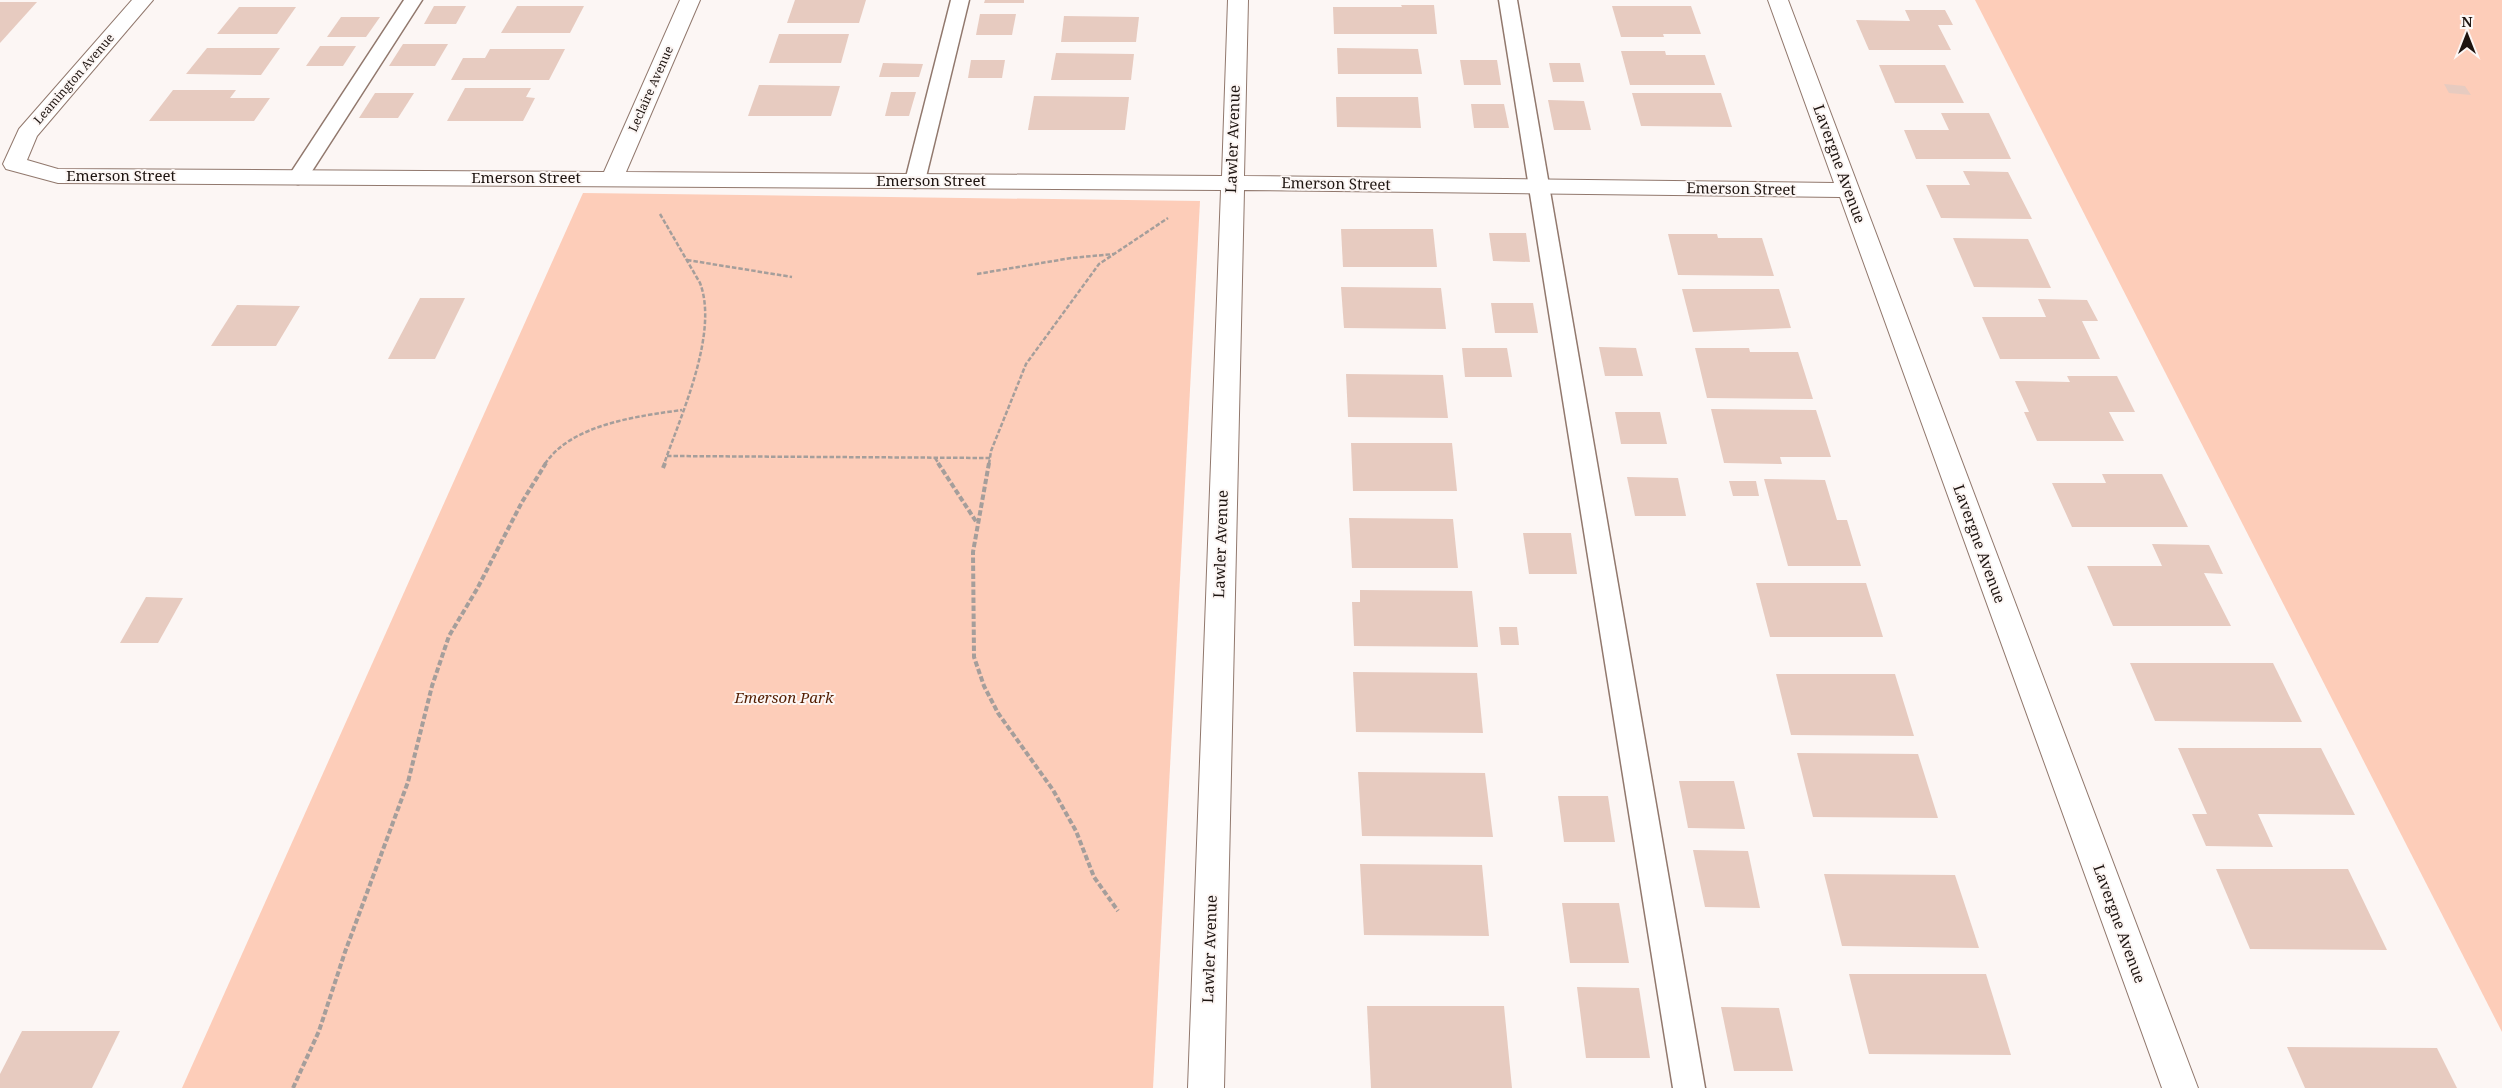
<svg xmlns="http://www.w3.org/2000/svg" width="2502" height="1088" viewBox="0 0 2502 1088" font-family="'Noto Serif',serif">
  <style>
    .green { fill: #fdcdb9 }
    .building { fill: #e7cbc0 }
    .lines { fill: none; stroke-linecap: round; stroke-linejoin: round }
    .lane-casing { stroke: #91786d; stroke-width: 3 }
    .street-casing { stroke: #91786d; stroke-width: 2 }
    .path-far1 { stroke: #a59e9b; stroke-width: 2.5; stroke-dasharray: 4.5 2; stroke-linecap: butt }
    .path { stroke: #a59e9b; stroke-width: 4; stroke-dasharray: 5.5 2.5; stroke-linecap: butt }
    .lane { fill: #fff; fill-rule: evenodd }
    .street { fill: #fff; fill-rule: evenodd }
    .labels { text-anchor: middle; stroke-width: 4; stroke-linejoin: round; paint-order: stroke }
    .far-street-label { font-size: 12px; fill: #1d1410; stroke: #fcf6f4 }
    .street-label { font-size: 15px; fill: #1d1410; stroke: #fcf6f4 }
    .park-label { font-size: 15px; font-style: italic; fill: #531d00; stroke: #fcf6f4 }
  </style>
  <rect width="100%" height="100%" fill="#fcf6f4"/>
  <!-- green -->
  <g class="green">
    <path d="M1975,0H2502V1032Z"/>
    <path d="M583,193L1200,201L1153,1088H182Z"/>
  </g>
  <!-- building -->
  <g class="building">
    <path d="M795,0H866L859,23H787Z"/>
    <path d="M985,0H1024V3H984Z"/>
    <path d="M0,2H37L0,43Z"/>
    <path d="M1401,5H1434L1437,34H1334L1333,7H1402Z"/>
    <path d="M434,6H466L456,24H424Z"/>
    <path d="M517,6H584L570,33H501Z"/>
    <path d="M1612,6H1691L1701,34H1663L1664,37H1621Z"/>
    <path d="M239,7H296L277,34H217Z"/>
    <path d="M1905,10H1945L1953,25H1938L1951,50H1869L1856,20L1910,21Z"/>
    <path d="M980,14H1016L1012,35H976Z"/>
    <path d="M1064,16L1139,17L1136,42H1061Z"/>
    <path d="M341,17H380L366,37H327Z"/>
    <path d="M779,34H849L841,63H769Z"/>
    <path d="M403,44H448L435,66H389Z"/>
    <path d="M320,46H356L343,66H306Z"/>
    <path d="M207,48H280L261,75L186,74Z"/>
    <path d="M1337,48L1418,49L1422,74H1338Z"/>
    <path d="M490,49H565L549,80H451L463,58H485Z"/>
    <path d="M1621,51H1665L1666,55H1705L1715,85H1630Z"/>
    <path d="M1056,53L1134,54L1131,80H1051Z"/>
    <path d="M971,60H1005L1002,78H968Z"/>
    <path d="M1460,60H1497L1501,85H1464Z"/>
    <path d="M883,63L923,64L919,77H879Z"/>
    <path d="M1549,63H1580L1584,82H1553Z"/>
    <path d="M1879,65H1945L1964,103H1895Z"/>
    <path d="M2444,84L2465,86L2471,95L2449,93Z"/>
    <path d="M759,85L840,86L831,116H748Z"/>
    <path d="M465,88H531L526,97L535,98L523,121H447Z"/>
    <path d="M173,90H236L230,98H270L254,121H149Z"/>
    <path d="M891,92H916L909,116H885Z"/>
    <path d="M375,93H414L398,118H359Z"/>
    <path d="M1632,93H1721L1732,127L1641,126Z"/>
    <path d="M1034,96L1129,97L1125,130H1028Z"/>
    <path d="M1336,97H1418L1421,128L1337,127Z"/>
    <path d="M1548,100L1584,101L1591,130H1554Z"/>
    <path d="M1471,104H1504L1509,128H1474Z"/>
    <path d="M1941,113H1989L2011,159H1916L1904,130H1949Z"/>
    <path d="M1963,171L2008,172L2032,219L1941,218L1926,185H1970Z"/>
    <path d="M1341,229H1433L1437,267H1343Z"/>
    <path d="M1489,233H1526L1530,262L1493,261Z"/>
    <path d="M1668,234H1717L1718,238H1762L1774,276L1678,275Z"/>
    <path d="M1953,238L2028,239L2051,288L1974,287Z"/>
    <path d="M1341,287L1441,288L1446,329L1344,328Z"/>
    <path d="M1682,289H1779L1791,328L1693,332Z"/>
    <path d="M420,298H465L435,359H388Z"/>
    <path d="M2038,299L2087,300L2098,321H2082L2100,359H2000L1982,317H2046Z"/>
    <path d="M1491,303H1533L1538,333H1495Z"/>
    <path d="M237,305L300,306L276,346H211Z"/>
    <path d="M1599,347L1636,348L1643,376H1605Z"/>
    <path d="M1462,348H1507L1512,377H1465Z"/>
    <path d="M1695,348H1749L1750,352H1798L1813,399L1707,398Z"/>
    <path d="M1346,374L1443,375L1448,418L1348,417Z"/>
    <path d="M2067,376H2117L2135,412H2109L2124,441H2037L2024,412H2029L2015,381L2070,382Z"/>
    <path d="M1711,409L1816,410L1831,457H1780L1782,464L1724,463Z"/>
    <path d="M1615,412H1660L1667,444H1621Z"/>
    <path d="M1351,443H1452L1457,491H1353Z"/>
    <path d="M2102,474H2162L2188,527H2072L2052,483H2106Z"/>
    <path d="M1627,477L1678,478L1686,516H1635Z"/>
    <path d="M1764,479L1825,480L1837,520H1847L1861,566H1788Z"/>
    <path d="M1729,481H1756L1759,496H1733Z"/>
    <path d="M1349,518L1453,519L1458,568H1352Z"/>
    <path d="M1523,533H1571L1577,574H1529Z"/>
    <path d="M2152,544L2209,545L2223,574L2204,573L2231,626H2113L2087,566H2162Z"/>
    <path d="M1756,583H1866L1883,637H1770Z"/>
    <path d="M1360,590L1472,591L1478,647L1354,646L1352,602H1360Z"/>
    <path d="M146,597L183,598L158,643H120Z"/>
    <path d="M1499,627H1517L1519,645H1501Z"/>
    <path d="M2130,663H2273L2302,722L2155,721Z"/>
    <path d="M1353,672L1477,673L1483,733L1356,732Z"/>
    <path d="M1776,674H1895L1914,736L1791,735Z"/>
    <path d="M2178,748H2321L2355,815L2258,814L2273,847L2206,846L2192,814H2207Z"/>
    <path d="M1797,753L1918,754L1938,818L1813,817Z"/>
    <path d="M1358,772L1485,773L1493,837L1362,836Z"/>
    <path d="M1679,781H1734L1745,829L1688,828Z"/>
    <path d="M1558,796H1608L1615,842H1564Z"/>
    <path d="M1693,850L1748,851L1760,908L1705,907Z"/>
    <path d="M1360,864L1482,865L1489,936L1364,935Z"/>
    <path d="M2216,869H2348L2387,950L2250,949Z"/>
    <path d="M1824,874L1955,875L1979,948L1842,946Z"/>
    <path d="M1562,903H1619L1629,963H1570Z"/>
    <path d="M1849,974H1986L2011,1055L1869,1054Z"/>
    <path d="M1577,987L1639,988L1650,1058H1586Z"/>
    <path d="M1367,1006H1504L1512,1088H1371Z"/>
    <path d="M1721,1007L1779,1008L1793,1071H1734Z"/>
    <path d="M22,1031H120L92,1088H0V1074Z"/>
    <path d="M2287,1047L2437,1048L2457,1088H2305Z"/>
  </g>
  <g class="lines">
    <defs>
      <g id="lane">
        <path d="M404,0H422L305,182L298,184L291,182L288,177Z"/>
        <path d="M951,0H969L925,181L922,186L915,188L908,186L905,181Z"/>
        <path d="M1499,0H1517L1705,1088H1673Z"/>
      </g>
      <path id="street" d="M132,0H153L37,136L27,160L58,169L604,172L680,0H700L626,172L1222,176L1228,0H1248L1244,176L1834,183L1768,0H1788L2198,1088H2162L1840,197L1244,190L1224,1088H1188L1221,190L58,183L6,169L3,164L19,129Z"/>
    </defs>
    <!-- lane casing -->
    <use href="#lane" class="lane-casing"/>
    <!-- street casing -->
    <use href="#street" class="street-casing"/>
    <!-- path-far1 -->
    <g class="path-far1">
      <path d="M660,214L700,283C719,333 681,415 664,464"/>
      <path d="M687,260L792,277"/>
      <path d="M977,274L1071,258L1114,254"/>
      <path d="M667,456L990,458"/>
      <path d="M935,458L939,464"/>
      <path d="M545,464C571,424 639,416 682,410"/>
      <path d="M989,464L991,451L1026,364L1099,264L1168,218"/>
    </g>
    <!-- path -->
    <g class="path">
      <path d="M938,463L977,523"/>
      <path d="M989,463L973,552L974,657L984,686L998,713L1053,790L1076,831L1094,877L1118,911"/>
      <path d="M663,468L665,463"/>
      <path d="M293,1088L319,1031L345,952L408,782L432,686L449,636L477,589L522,502L546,463"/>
    </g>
    <!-- lane -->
    <use href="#lane" class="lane"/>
    <!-- street -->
    <use href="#street" class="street"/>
  </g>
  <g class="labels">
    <!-- far-street labels -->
    <g class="far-street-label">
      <text transform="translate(74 79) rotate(-49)" y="4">Leamington Avenue</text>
      <text transform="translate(651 89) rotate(-66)" y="4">Leclaire Avenue</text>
    </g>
    <!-- street labels -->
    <g class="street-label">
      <text transform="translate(1233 139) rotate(-88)" y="5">Lawler Avenue</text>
      <text transform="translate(1839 164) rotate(70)" y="5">Lavergne Avenue</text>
      <text x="121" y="181">Emerson Street</text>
      <text x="526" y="183">Emerson Street</text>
      <text x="931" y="186">Emerson Street</text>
      <text transform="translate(1336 184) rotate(1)" y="5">Emerson Street</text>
      <text transform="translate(1741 189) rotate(1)" y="5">Emerson Street</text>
      <text transform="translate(1221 544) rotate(-88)" y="5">Lawler Avenue</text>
      <text transform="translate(1979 544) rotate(70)" y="5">Lavergne Avenue</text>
      <text transform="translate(2119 924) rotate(70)" y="5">Lavergne Avenue</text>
      <text transform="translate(1210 949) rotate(-88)" y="5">Lawler Avenue</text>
    </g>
    <!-- park labels -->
    <g class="park-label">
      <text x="784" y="703">Emerson Park</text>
    </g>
  </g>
  <!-- north arrow -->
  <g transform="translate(2467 35)" stroke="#fcf6f4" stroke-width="4" paint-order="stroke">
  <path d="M0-4L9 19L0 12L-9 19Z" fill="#1d1410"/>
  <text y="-8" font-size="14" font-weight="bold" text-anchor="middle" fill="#1d1410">N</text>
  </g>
</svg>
